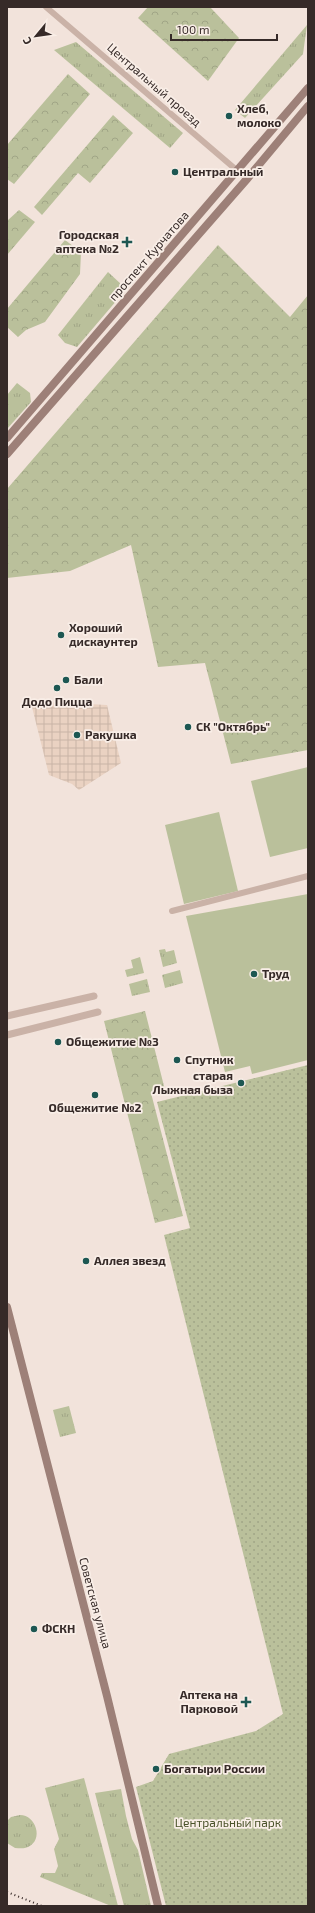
<svg xmlns="http://www.w3.org/2000/svg" width="315" height="1913" viewBox="0 0 315 1913" font-family="'Exo 2',sans-serif">
  <style>
    .grass { fill: url(#grass-tufts) }
    .forest { fill: url(#forest-crowns) }
    .park { fill: url(#park-dots) }
    .pitch { fill: #bac09b }
    .plaza { fill: url(#plaza-grid) }
    .lines { fill: none; stroke-linecap: round; stroke-linejoin: round }
    .minor { stroke: #cab2a7; stroke-width: 6 }
    .tertiary { stroke: #cab2a7; stroke-width: 7 }
    .secondary { stroke: #9d8078; stroke-width: 8 }
    .rail { stroke: #362a28; stroke-width: 2; stroke-dasharray: 1 3; stroke-linecap: butt }
    .poi-dot { fill: #1d5752; stroke: #f9eee7; stroke-width: 1.5 }
    .labels { text-anchor: middle; stroke-width: 3.5; stroke-linejoin: round; paint-order: stroke }
    .street-label { font-size: 12px; fill: #362a28; stroke: #f9eee7 }
    .poi-label { font-size: 12px; font-weight: bold; fill: #362a28; stroke: #f9eee7; text-anchor: start }
    .park-label { font-size: 12px; fill: #4b542b; stroke: #f9eee7 }
  </style>
  <defs>
    <pattern id="grass-tufts" width="24" height="20" patternUnits="userSpaceOnUse"><rect width="24" height="20" fill="#bac09b"/><path d="M3 7l-1-3M5 7V3M7 7l1-3M15 17l-1-3M17 17v-4M19 17l1-3" fill="none" stroke="#a0a586"/></pattern>
    <pattern id="forest-crowns" width="20" height="18" patternUnits="userSpaceOnUse"><rect width="20" height="18" fill="#bac09b"/><path d="M2 6a3 3 0 1 1 6 0M12 15a3 3 0 1 1 6 0" fill="none" stroke="#a0a586"/></pattern>
    <pattern id="park-dots" width="8" height="8" patternUnits="userSpaceOnUse"><rect width="8" height="8" fill="#bac09b"/><path d="M2 2h.1M6 6h.1" fill="none" stroke="#a0a586" stroke-width="1.8" stroke-linecap="round"/></pattern>
    <pattern id="plaza-grid" width="8" height="8" patternUnits="userSpaceOnUse"><rect width="8" height="8" fill="#ead2c2"/><path d="M0 4h8M4 0v8" fill="none" stroke="#c9b4a7"/></pattern>
  </defs>
  <rect width="100%" height="100%" fill="#f2e3db"/>
  <!-- grass -->
  <g class="grass">
    <path d="M307,25L303,54L245,118L235,110Z"/>
    <path d="M76,42L183,133L170,148L54,50Z"/>
    <path d="M108,272L122,285L123,293L77,347L65,343L58,335Z"/>
    <path d="M17,383L30,393L31,402L7,429V395Z"/>
    <path d="M165,949L166,952L174,950L177,963L163,967L159,950Z"/>
    <path d="M140,957L144,973L127,977L125,970L133,968L131,960Z"/>
    <path d="M180,970L183,983L165,988L162,975Z"/>
    <path d="M147,979L150,992L132,996L129,984Z"/>
    <path d="M69,1406L76,1433L60,1437L53,1410Z"/>
    <path d="M84,1778L118,1906H111L40,1877L42,1873H55L58,1866L54,1849L59,1839L45,1788Z"/>
    <path d="M121,1789L126,1816L132,1839L138,1850L151,1906H124L95,1793Z"/>
    <path d="M20,1815C36,1815 44,1840 28,1847C24,1849 19,1848 15,1848L7,1843V1821L11,1817Z"/>
  </g>
  <!-- forest -->
  <g class="forest">
    <path d="M148,7H210L239,38L208,81L138,18Z"/>
    <path d="M68,74L90,94L14,184L7,179V145Z"/>
    <path d="M113,115L133,133L90,183L78,173L42,215L34,207Z"/>
    <path d="M19,210L35,222L7,255V221Z"/>
    <path d="M65,240L81,252L80,274L45,322L26,330L18,337L7,327V309Z"/>
    <path d="M218,245L290,317L308,295V750L231,764L205,663L158,667L131,545L70,571L7,578V489Z"/>
    <path d="M145,1011L165,1090L151,1093L183,1216L155,1223L104,1021Z"/>
  </g>
  <!-- park -->
  <path class="park" d="M308,1065V1906H166L136,1787L153,1781L169,1754L256,1731L283,1714L164,1235L190,1228L157,1102Z"/>
  <!-- pitch -->
  <g class="pitch">
    <path d="M308,767V848L270,857L251,781Z"/>
    <path d="M219,812L238,891L184,904L165,825Z"/>
    <path d="M308,894V1060L252,1074L250,1066L225,1072L186,916Z"/>
  </g>
  <!-- plaza -->
  <path class="plaza" d="M51,702L107,705L121,763L79,790L72,784L49,775L32,707Z"/>
  <g class="lines">
    <!-- minor -->
    <g class="minor">
      <path d="M46,7L247,179"/>
      <path d="M172,911L308,876"/>
    </g>
    <!-- tertiary -->
    <g class="tertiary">
      <path d="M7,1016L94,996"/>
      <path d="M7,1035L98,1012"/>
    </g>
    <!-- secondary -->
    <g class="secondary">
      <path d="M7,438L308,88"/>
      <path d="M7,454L247,179L308,106"/>
      <path d="M7,1307L107,1696L158,1906"/>
    </g>
    <!-- rail -->
    <path class="rail" d="M7,1892L42,1906"/>
  </g>
  <!-- markers -->
  <g class="poi-dot">
    <circle cx="229" cy="116" r="4"/>
    <circle cx="175" cy="172" r="4"/>
    <path d="M125 236h4v4h4v4h-4v4h-4v-4h-4v-4h4z"/>
    <circle cx="61" cy="635" r="4"/>
    <circle cx="66" cy="680" r="4"/>
    <circle cx="57" cy="688" r="4"/>
    <circle cx="188" cy="727" r="4"/>
    <circle cx="77" cy="735" r="4"/>
    <circle cx="254" cy="974" r="4"/>
    <circle cx="58" cy="1042" r="4"/>
    <circle cx="177" cy="1060" r="4"/>
    <circle cx="241" cy="1083" r="4"/>
    <circle cx="95" cy="1095" r="4"/>
    <circle cx="86" cy="1261" r="4"/>
    <circle cx="34" cy="1629" r="4"/>
    <path d="M244 1696h4v4h4v4h-4v4h-4v-4h-4v-4h4z"/>
    <circle cx="156" cy="1769" r="4"/>
  </g>
  <g class="labels">
    <!-- street labels -->
    <g class="street-label">
      <text transform="translate(154 85) rotate(41)" y="4">Центральный проезд</text>
      <text transform="translate(149 256) rotate(-49)" y="4">проспект Курчатова</text>
      <text transform="translate(95 1603) rotate(75)" y="4">Советская улица</text>
    </g>
    <!-- poi labels -->
    <g class="poi-label">
      <text x="237" y="113">Хлеб,<tspan x="237" dy="14">молоко</tspan></text>
      <text x="183" y="176">Центральный</text>
      <text x="119" y="239" text-anchor="end">Городская<tspan x="119" dy="14">аптека №2</tspan></text>
      <text x="69" y="632">Хороший<tspan x="69" dy="14">дискаунтер</tspan></text>
      <text x="74" y="684">Бали</text>
      <text x="57" y="706" text-anchor="middle">Додо Пицца</text>
      <text x="196" y="731">СК "Октябрь"</text>
      <text x="85" y="739">Ракушка</text>
      <text x="262" y="978">Труд</text>
      <text x="66" y="1046">Общежитие №3</text>
      <text x="185" y="1064">Спутник</text>
      <text x="233" y="1080" text-anchor="end">старая<tspan x="233" dy="14">Лыжная быза</tspan></text>
      <text x="95" y="1112" text-anchor="middle">Общежитие №2</text>
      <text x="94" y="1265">Аллея звезд</text>
      <text x="42" y="1633">ФСКН</text>
      <text x="238" y="1699" text-anchor="end">Аптека на<tspan x="238" dy="14">Парковой</tspan></text>
      <text x="164" y="1773">Богатыри России</text>
    </g>
    <!-- park labels -->
    <g class="park-label">
      <text x="228" y="1827">Центральный парк</text>
    </g>
  </g>
  <!-- border -->
  <rect width="315" height="1913" fill="none" stroke="#362a28" stroke-width="16"/>
  <!-- north arrow -->
  <g transform="translate(36 36) rotate(241)" stroke="#f9eee7" stroke-width="3" paint-order="stroke">
  <path d="M0-3L7 15L0 10L-7 15Z" fill="#362a28"/>
  <text y="-6" font-size="11" font-weight="bold" text-anchor="middle" fill="#362a28">С</text>
  </g>
  <!-- scale -->
  <path d="M171 34v6h106v-6" fill="none" stroke="#362a28" stroke-width="2"/>
  <text x="177" y="34" font-size="12" fill="#362a28" stroke="#f9eee7" stroke-width="3" paint-order="stroke">100 m</text>
</svg>
